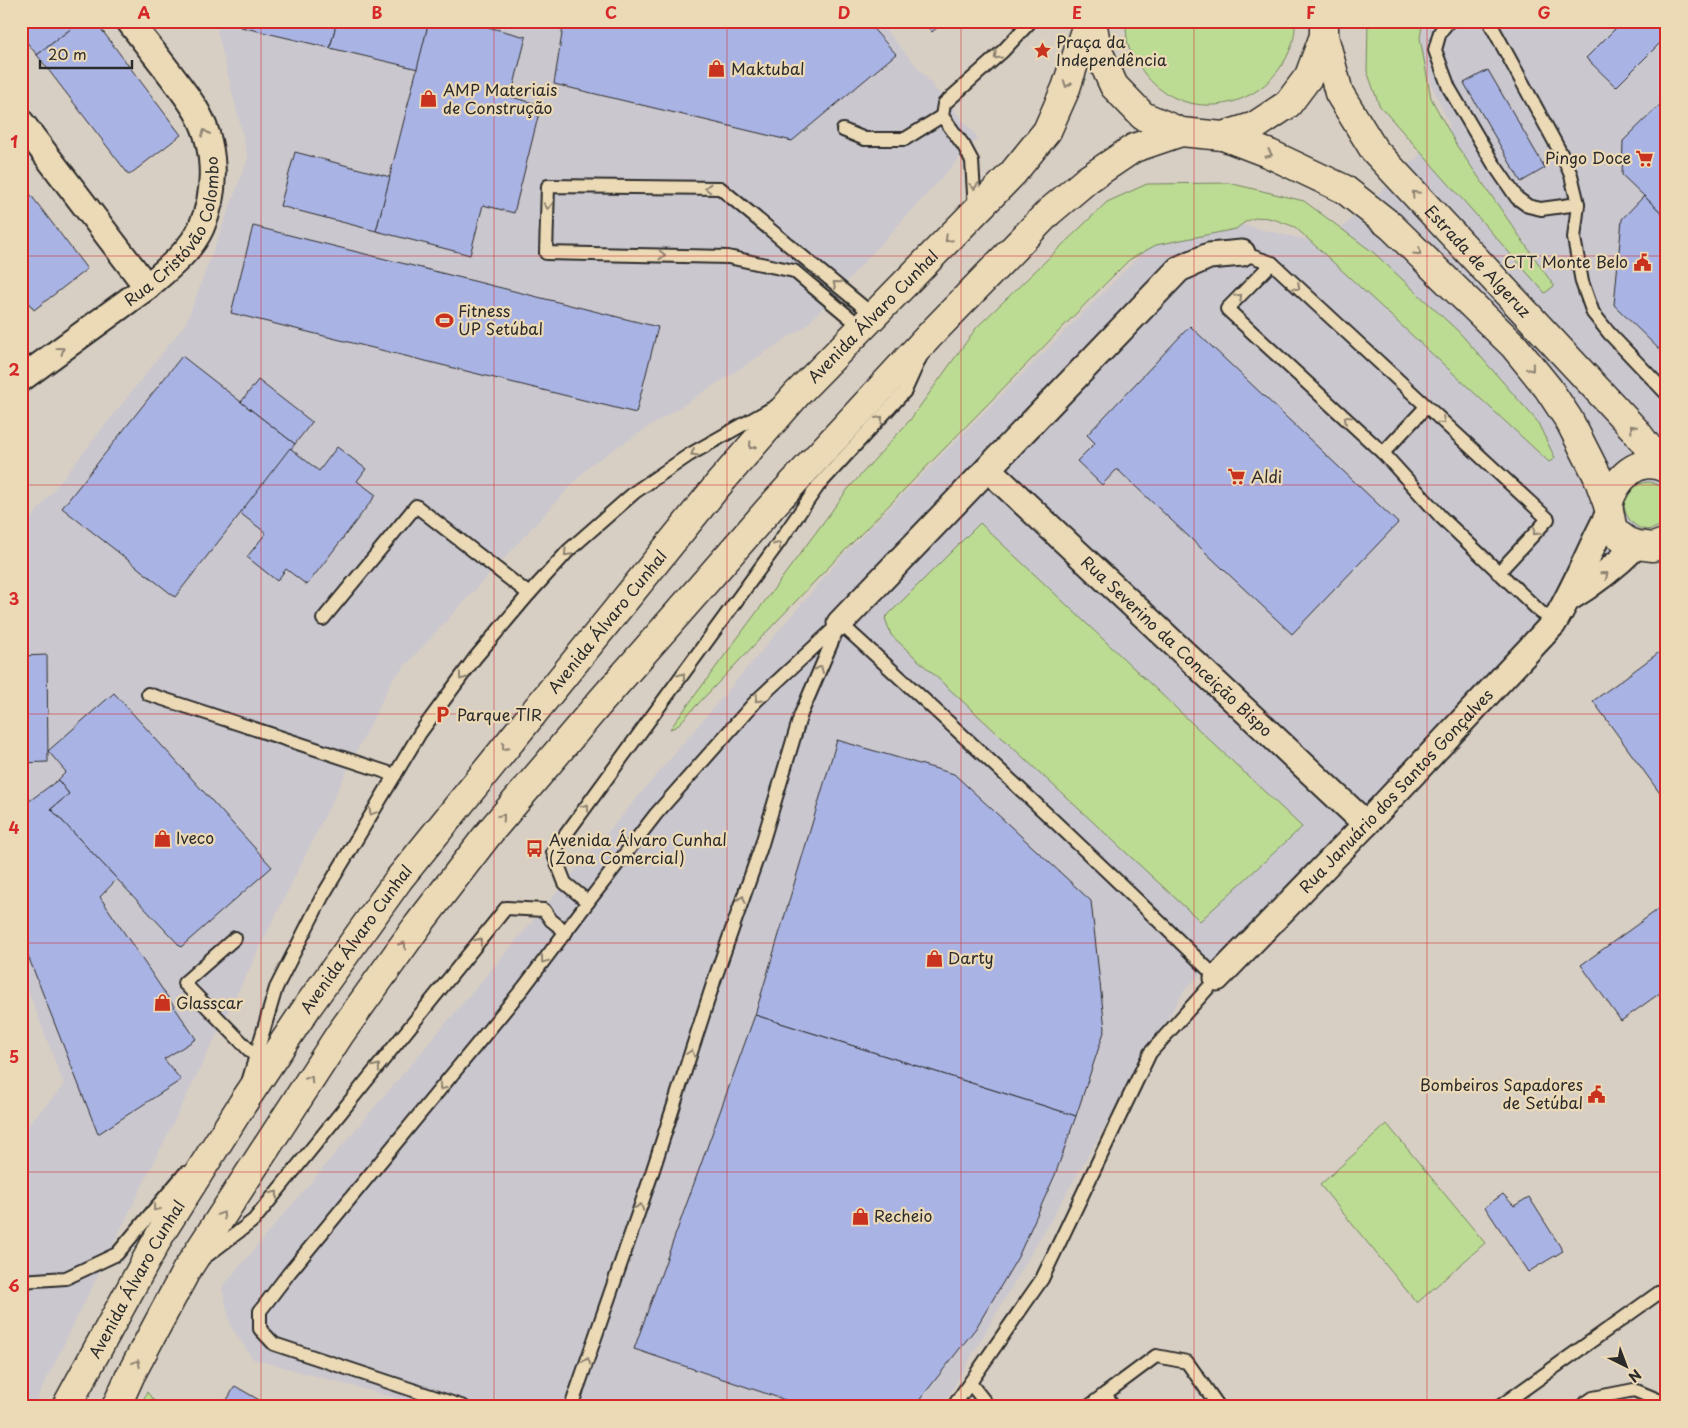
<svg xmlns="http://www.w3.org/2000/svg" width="1688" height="1428" viewBox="0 0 1688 1428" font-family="'Playpen Sans',sans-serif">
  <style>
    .built { fill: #cac7ce }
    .green { fill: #bcdb93; stroke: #74835f }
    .building { fill: #aab4e4; stroke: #2b2b2b }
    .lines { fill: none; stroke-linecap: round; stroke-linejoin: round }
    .lane-casing { stroke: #2b2b2b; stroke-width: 16 }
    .street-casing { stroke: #2b2b2b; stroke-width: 29 }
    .secondary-casing { stroke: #2b2b2b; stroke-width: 31 }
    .primary-casing { stroke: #2b2b2b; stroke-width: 31 }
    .lane { stroke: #ecdab7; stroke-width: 12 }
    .street { stroke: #ecdab7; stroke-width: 25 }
    .secondary { stroke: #ecdab7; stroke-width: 28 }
    .primary { stroke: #ecdab7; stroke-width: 28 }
    .oneway { stroke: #8c8271 }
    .grid { fill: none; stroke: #d62828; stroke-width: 1; stroke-opacity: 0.55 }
    .labels { text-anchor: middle; stroke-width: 4.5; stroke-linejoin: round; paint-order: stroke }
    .poi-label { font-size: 16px; fill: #2b2b2b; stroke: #ecdab7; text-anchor: start }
    .street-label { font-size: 16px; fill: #2b2b2b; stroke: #ecdab7 }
    .neatline { fill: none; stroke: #d62828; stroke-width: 2 }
    .grid-label { font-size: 16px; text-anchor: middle; font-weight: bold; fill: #d62828 }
  </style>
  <rect width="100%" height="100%" fill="#d8cfc4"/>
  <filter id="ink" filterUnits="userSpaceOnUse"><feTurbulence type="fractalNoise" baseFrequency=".02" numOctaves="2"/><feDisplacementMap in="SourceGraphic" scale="10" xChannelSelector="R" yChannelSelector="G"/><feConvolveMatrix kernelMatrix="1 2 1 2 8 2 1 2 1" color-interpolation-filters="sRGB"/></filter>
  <g filter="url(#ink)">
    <!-- built -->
    <g class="built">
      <path d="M219,21H878L978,138L806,326L590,465L392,680L33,1407H21V1133L64,1085L21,971V531L186,323L248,158L217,30Z"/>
      <path d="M1425,21H1667V499L1184,991L942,1407H430L253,1359L231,1327L222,1287L843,555L1155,240L1238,224L1325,244L1450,126L1434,91L1419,45Z"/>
    </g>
    <!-- green -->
    <g class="green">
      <path d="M1125,21H1295C1296,38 1290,54 1280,68C1244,119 1167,118 1137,62C1134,57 1131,53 1129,48C1126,40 1127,30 1125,21Z"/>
      <path d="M1368,21H1423L1420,38L1431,98L1457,146L1554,286L1545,293L1379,105L1367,71Z"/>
      <path d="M1229,183L1304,201L1374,253L1459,332L1537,421L1555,458L1549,462L1295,227C1270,218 1258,210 1236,229L1156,245L1129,260L1103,286L817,579L676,727L670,729L848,489L910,420L977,327L1107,202L1147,184Z"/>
      <path d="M1650,482L1658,485L1667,493V519C1635,556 1598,485 1650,482Z"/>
      <path d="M980,523L1302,827L1200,921L891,635L885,618Z"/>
      <path d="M1387,1124L1485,1243L1417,1303L1320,1185Z"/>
      <path d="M147,1392L159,1407H140Z"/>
    </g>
    <!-- building -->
    <g class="building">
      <path d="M21,21H81L37,55L21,35Z"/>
      <path d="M81,21H95L181,135L129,175L37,55Z"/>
      <path d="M243,21H337L330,48L241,27Z"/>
      <path d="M337,21H429L418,69L330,48Z"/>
      <path d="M429,21H465L526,37L511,97L541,105L514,213L483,205L470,255L376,231Z"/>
      <path d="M564,21H866L896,54L792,141L554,84Z"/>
      <path d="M923,21H945L932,32Z"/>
      <path d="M1623,21H1667V36L1616,87L1586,58Z"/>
      <path d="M1488,70L1545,168L1521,182L1464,83Z"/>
      <path d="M1667,98V218L1622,175L1623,141Z"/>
      <path d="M295,152L390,177L376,231L280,206Z"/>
      <path d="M21,182L87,269L34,310L21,293Z"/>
      <path d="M1644,196L1667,218V357L1614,305L1622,219Z"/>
      <path d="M253,226L658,327L636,413L231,313Z"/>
      <path d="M1190,326L1398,523L1292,634L1117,469L1102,485L1077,461L1095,443L1087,435Z"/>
      <path d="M182,356L295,444L175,597L62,508Z"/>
      <path d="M258,380L312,422L295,444L241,402Z"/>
      <path d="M337,447L366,469L357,481L376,495L307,585L286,569L277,581L247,557L266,533L240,513L290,448L319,471Z"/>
      <path d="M1665,648L1667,651V803L1593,701Z"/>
      <path d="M47,655L48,762L21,763V656Z"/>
      <path d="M114,693L272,867L181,947L51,809L69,794L58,780L66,772L48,751Z"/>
      <path d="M837,740L954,774L1091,901L1105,1029L1076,1116L755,1015Z"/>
      <path d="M58,780L69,794L51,809L117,879L100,897L196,1039L164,1059L181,1080L98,1134L21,938V807Z"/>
      <path d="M1667,903V988L1621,1021L1581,965Z"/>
      <path d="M755,1015L1076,1116L1055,1175L1018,1257L976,1328L914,1407H806L634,1349Z"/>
      <path d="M1503,1194L1514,1206L1529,1197L1563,1251L1528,1272L1485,1207Z"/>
      <path d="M235,1386L266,1404L265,1407H223Z"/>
    </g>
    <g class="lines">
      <defs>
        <g id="lane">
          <path d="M1449,21L1440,32L1435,50L1449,88L1493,163L1517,198L1528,206L1541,209L1578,204"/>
          <path d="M1489,21L1564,159L1571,175L1578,204L1574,238L1582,282L1593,313L1609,333L1666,393"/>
          <path d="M843,130L865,139H905L942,116"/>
          <path d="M975,210L972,161L964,146L942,116L944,104L1003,51L1031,21"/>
          <path d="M1242,253L1272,263L1548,519L1498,573"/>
          <path d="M1272,263L1227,309L1383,453L1441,517L1553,624"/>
          <path d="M861,327L794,271L728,257L546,253L548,186L720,188L873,315"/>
          <path d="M1383,453L1426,407"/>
          <path d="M323,619L416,506L529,594"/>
          <path d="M840,623C968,739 1094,857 1217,978L1150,1053L1042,1279L953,1407"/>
          <path d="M148,694L395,775"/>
          <path d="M588,902L565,883L553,852L777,545L818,486L905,391L920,358"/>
          <path d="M235,938L184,983L255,1056"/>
          <path d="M249,1079L276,988L322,897L420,733L475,658L529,594L569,550L635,492L689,455L776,406"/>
          <path d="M204,1258L254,1220L506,908L544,910L551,920L566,932"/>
          <path d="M21,1281L66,1278L117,1254L185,1173"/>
          <path d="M970,1383L989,1407"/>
          <path d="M1105,1394L1156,1356L1187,1362L1219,1407"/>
          <path d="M464,1407L274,1344L260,1329V1311L289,1273L524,987L588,902L656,814L756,701L840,623L801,714L761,847L715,978L651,1176L571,1407"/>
          <path d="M1088,1407L1105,1394L1114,1407"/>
          <path d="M1499,1407L1667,1287"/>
          <path d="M1580,1407L1593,1398L1634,1390L1658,1400L1665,1407"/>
        </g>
        <g id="street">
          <path d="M21,122L147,287"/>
          <path id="s1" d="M21,379L147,287C166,270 190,252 201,228C218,191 216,141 194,107C174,77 151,50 129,21"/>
          <path id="s2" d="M988,469L1366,824"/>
          <path d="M1568,599C1595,583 1614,568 1637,545"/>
          <path d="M840,623L1179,269L1209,256L1242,253"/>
          <path id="s3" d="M1217,978L1366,824L1553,624C1575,589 1589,550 1609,513"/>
        </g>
        <g id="secondary">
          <path id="s4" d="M1324,36L1339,93L1374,150L1635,430L1663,467"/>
          <path d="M1223,136L1270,154L1344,189L1391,226L1514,346L1548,388L1569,420L1597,475L1608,505L1612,526L1616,533L1628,542L1637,545L1653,547L1667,542"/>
          <path d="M1608,505C1615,480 1638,453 1667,469"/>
        </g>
        <g id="primary">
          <path d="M1092,21L1097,49L1114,86L1143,116L1181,132L1223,136L1255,126L1288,104L1309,76L1324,36V21"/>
          <path id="s5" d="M66,1407L161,1233L243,1103L308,1006L399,879L718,485L797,394L1013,173L1047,131L1066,88L1088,21"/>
          <path d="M116,1407L130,1376L186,1271L340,1034L418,925L489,833L602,700L771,507L930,335L1049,212L1088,179L1134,148L1181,132"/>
        </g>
      </defs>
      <!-- lane casing -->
      <use href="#lane" class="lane-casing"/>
      <!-- street casing -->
      <use href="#street" class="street-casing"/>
      <!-- secondary casing -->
      <use href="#secondary" class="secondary-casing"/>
      <!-- primary casing -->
      <use href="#primary" class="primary-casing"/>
      <!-- lane -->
      <use href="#lane" class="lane"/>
      <!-- street -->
      <use href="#street" class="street"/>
      <!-- secondary -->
      <use href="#secondary" class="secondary"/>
      <!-- primary -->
      <use href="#primary" class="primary"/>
    </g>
    <!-- one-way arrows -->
    <defs><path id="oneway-chevron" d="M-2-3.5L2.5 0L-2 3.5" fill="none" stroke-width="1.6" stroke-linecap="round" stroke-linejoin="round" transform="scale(1.25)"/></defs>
    <g class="oneway">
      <use href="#oneway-chevron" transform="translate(997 56) rotate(137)"/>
      <use href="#oneway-chevron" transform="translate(1067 84) rotate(110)"/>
      <use href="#oneway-chevron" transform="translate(205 133) rotate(-109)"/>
      <use href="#oneway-chevron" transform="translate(1269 154) rotate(23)"/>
      <use href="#oneway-chevron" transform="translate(974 186) rotate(86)"/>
      <use href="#oneway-chevron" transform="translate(708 188) rotate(-179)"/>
      <use href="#oneway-chevron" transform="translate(1415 194) rotate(-133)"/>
      <use href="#oneway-chevron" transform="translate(548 206) rotate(92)"/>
      <use href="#oneway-chevron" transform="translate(948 239) rotate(135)"/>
      <use href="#oneway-chevron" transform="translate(1418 252) rotate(44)"/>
      <use href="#oneway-chevron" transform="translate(662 255) rotate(1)"/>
      <use href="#oneway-chevron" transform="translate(836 284) rotate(-140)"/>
      <use href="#oneway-chevron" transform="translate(1297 287) rotate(43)"/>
      <use href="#oneway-chevron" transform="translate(1239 297) rotate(-45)"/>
      <use href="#oneway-chevron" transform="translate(61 350) rotate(-36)"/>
      <use href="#oneway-chevron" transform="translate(1531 368) rotate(51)"/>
      <use href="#oneway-chevron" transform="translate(880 419) rotate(-48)"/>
      <use href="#oneway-chevron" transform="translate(1347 419) rotate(-137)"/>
      <use href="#oneway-chevron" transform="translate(1442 421) rotate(43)"/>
      <use href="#oneway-chevron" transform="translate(1633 428) rotate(-132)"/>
      <use href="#oneway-chevron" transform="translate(752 446) rotate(131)"/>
      <use href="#oneway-chevron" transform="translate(694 453) rotate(150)"/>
      <use href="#oneway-chevron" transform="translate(1536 532) rotate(133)"/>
      <use href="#oneway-chevron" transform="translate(778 545) rotate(-54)"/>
      <use href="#oneway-chevron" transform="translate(567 553) rotate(134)"/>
      <use href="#oneway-chevron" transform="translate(1605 575) rotate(-40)"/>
      <use href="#oneway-chevron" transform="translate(820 669) rotate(-66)"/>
      <use href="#oneway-chevron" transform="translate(682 676) rotate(-54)"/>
      <use href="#oneway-chevron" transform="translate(462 677) rotate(126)"/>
      <use href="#oneway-chevron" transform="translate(758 699) rotate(136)"/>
      <use href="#oneway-chevron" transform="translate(505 747) rotate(129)"/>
      <use href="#oneway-chevron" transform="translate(586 807) rotate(-54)"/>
      <use href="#oneway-chevron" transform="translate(372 812) rotate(121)"/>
      <use href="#oneway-chevron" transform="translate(502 817) rotate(-50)"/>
      <use href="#oneway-chevron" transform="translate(742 899) rotate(-71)"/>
      <use href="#oneway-chevron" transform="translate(479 941) rotate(-51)"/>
      <use href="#oneway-chevron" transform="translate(403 945) rotate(-55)"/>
      <use href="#oneway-chevron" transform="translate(544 960) rotate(127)"/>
      <use href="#oneway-chevron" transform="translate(691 1053) rotate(-72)"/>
      <use href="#oneway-chevron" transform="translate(377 1067) rotate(-51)"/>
      <use href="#oneway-chevron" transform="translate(310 1079) rotate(-57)"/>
      <use href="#oneway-chevron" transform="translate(442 1087) rotate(129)"/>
      <use href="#oneway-chevron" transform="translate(275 1194) rotate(-51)"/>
      <use href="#oneway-chevron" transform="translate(640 1207) rotate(-70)"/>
      <use href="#oneway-chevron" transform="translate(156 1208) rotate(130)"/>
      <use href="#oneway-chevron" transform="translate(222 1215) rotate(-57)"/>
      <use href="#oneway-chevron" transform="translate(587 1361) rotate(-71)"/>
      <use href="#oneway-chevron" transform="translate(137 1363) rotate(-62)"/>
    </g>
  </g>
  <!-- grid -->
  <path class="grid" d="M261,21V1407M494,21V1407M727,21V1407M961,21V1407M1194,21V1407M1427,21V1407M21,256H1667M21,485H1667M21,714H1667M21,943H1667M21,1172H1667"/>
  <!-- icons -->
  <defs>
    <symbol id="sight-bare" viewBox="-9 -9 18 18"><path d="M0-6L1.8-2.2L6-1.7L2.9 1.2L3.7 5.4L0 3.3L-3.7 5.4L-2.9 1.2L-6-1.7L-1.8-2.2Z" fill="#c8321e" stroke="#ecdab7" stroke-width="2.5" paint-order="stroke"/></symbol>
    <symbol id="shop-bare" viewBox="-9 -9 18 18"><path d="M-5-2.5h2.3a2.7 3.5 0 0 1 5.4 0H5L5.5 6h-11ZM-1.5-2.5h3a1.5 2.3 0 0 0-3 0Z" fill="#c8321e" stroke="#ecdab7" stroke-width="2.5" paint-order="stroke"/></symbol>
    <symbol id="supermarket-bare" viewBox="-9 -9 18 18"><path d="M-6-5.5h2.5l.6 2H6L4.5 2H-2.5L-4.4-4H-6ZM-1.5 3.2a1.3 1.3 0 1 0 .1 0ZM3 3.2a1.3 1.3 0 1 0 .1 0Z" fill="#c8321e" stroke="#ecdab7" stroke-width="2.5" paint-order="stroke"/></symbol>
    <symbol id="civic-bare" viewBox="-9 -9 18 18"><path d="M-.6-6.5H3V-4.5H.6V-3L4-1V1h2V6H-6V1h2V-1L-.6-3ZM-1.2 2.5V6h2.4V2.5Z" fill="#c8321e" stroke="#ecdab7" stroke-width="2.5" paint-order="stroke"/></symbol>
    <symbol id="stadium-bare" viewBox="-9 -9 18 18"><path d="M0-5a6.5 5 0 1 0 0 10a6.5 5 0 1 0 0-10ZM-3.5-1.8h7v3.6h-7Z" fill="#c8321e" stroke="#ecdab7" stroke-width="2.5" paint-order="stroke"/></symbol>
    <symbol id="parking-bare" viewBox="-9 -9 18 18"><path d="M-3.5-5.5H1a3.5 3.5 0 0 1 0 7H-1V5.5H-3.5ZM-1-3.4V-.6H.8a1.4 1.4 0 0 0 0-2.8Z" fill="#c8321e" stroke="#ecdab7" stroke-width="2.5" paint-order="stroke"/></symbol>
    <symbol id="bus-bare" viewBox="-9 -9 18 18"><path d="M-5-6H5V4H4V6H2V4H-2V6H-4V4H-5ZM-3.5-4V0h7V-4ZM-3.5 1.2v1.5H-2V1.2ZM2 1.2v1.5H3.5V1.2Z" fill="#c8321e" stroke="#ecdab7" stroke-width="2.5" paint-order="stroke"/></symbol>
  </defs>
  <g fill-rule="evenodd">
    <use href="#sight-bare" x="1030" y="38" width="25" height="25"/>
    <use href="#shop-bare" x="704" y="56" width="25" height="25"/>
    <use href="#shop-bare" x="416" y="86" width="25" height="25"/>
    <use href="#supermarket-bare" x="1632" y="146" width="25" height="25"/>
    <use href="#civic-bare" x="1630" y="250" width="25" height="25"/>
    <use href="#stadium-bare" x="432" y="308" width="25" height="25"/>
    <use href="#supermarket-bare" x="1224" y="464" width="25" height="25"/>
    <use href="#parking-bare" x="430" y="702" width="25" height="25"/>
    <use href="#shop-bare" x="150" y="826" width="25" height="25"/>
    <use href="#bus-bare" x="522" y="836" width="25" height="25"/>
    <use href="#shop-bare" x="922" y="946" width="25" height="25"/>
    <use href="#shop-bare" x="150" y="990" width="25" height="25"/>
    <use href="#civic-bare" x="1584" y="1082" width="25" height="25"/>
    <use href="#shop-bare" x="848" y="1204" width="25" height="25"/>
  </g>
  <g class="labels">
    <!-- poi labels -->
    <g class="poi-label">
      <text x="1056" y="48">Praça da<tspan x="1056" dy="18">Independência</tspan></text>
      <text x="731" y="75">Maktubal</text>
      <text x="443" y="96">AMP Materiais<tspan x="443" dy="18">de Construção</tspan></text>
      <text x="1631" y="164" text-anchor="end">Pingo Doce</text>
      <text x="1628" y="268" text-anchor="end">CTT Monte Belo</text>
      <text x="458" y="317">Fitness<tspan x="458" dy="18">UP Setúbal</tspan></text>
      <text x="1251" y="483">Aldi</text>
      <text x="457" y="721">Parque TIR</text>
      <text x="176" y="844">Iveco</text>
      <text x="549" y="846">Avenida Álvaro Cunhal<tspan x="549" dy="18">(Zona Comercial)</tspan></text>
      <text x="948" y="964">Darty</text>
      <text x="176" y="1009">Glasscar</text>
      <text x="1583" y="1091" text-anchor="end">Bombeiros Sapadores<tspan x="1583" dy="18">de Setúbal</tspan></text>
      <text x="874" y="1222">Recheio</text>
    </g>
    <!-- street labels -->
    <g class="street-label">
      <text dy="6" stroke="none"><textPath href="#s1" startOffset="220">Rua Cristóvão Colombo</textPath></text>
      <text dy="6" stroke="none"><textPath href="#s4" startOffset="278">Estrada de Algeruz</textPath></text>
      <text dy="6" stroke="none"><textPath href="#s5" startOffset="1361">Avenida Álvaro Cunhal</textPath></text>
      <text dy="6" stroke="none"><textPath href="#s5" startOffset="956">Avenida Álvaro Cunhal</textPath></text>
      <text dy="6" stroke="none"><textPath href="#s2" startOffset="259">Rua Severino da Conceição Bispo</textPath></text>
      <text dy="6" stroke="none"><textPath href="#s3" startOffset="259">Rua Januário dos Santos Gonçalves</textPath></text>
      <text dy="6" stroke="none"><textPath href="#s5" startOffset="551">Avenida Álvaro Cunhal</textPath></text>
      <text dy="6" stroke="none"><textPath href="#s5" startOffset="146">Avenida Álvaro Cunhal</textPath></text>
    </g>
  </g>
  <!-- margin -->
  <rect width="1688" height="1428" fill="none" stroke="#ecdab7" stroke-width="55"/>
  <!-- north arrow -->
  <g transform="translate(1626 1366) rotate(138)" stroke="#ecdab7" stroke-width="4" paint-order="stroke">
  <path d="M0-4L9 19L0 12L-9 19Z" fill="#2b2b2b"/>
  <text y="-8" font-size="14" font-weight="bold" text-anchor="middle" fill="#2b2b2b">N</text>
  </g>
  <!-- scale -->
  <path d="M40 60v8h92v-8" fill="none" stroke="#2b2b2b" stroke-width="2.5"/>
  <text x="48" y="60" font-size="15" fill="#2b2b2b" stroke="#ecdab7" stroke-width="4" paint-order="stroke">20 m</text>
  <rect x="28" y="28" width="1632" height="1372" class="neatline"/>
  <g class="grid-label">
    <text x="144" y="19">A</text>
    <text x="377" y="19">B</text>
    <text x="611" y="19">C</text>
    <text x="844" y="19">D</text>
    <text x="1077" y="19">E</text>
    <text x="1311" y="19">F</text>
    <text x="1544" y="19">G</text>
    <text x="14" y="148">1</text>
    <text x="14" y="376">2</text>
    <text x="14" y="605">3</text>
    <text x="14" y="834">4</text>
    <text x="14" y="1063">5</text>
    <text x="14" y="1292">6</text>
  </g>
</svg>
